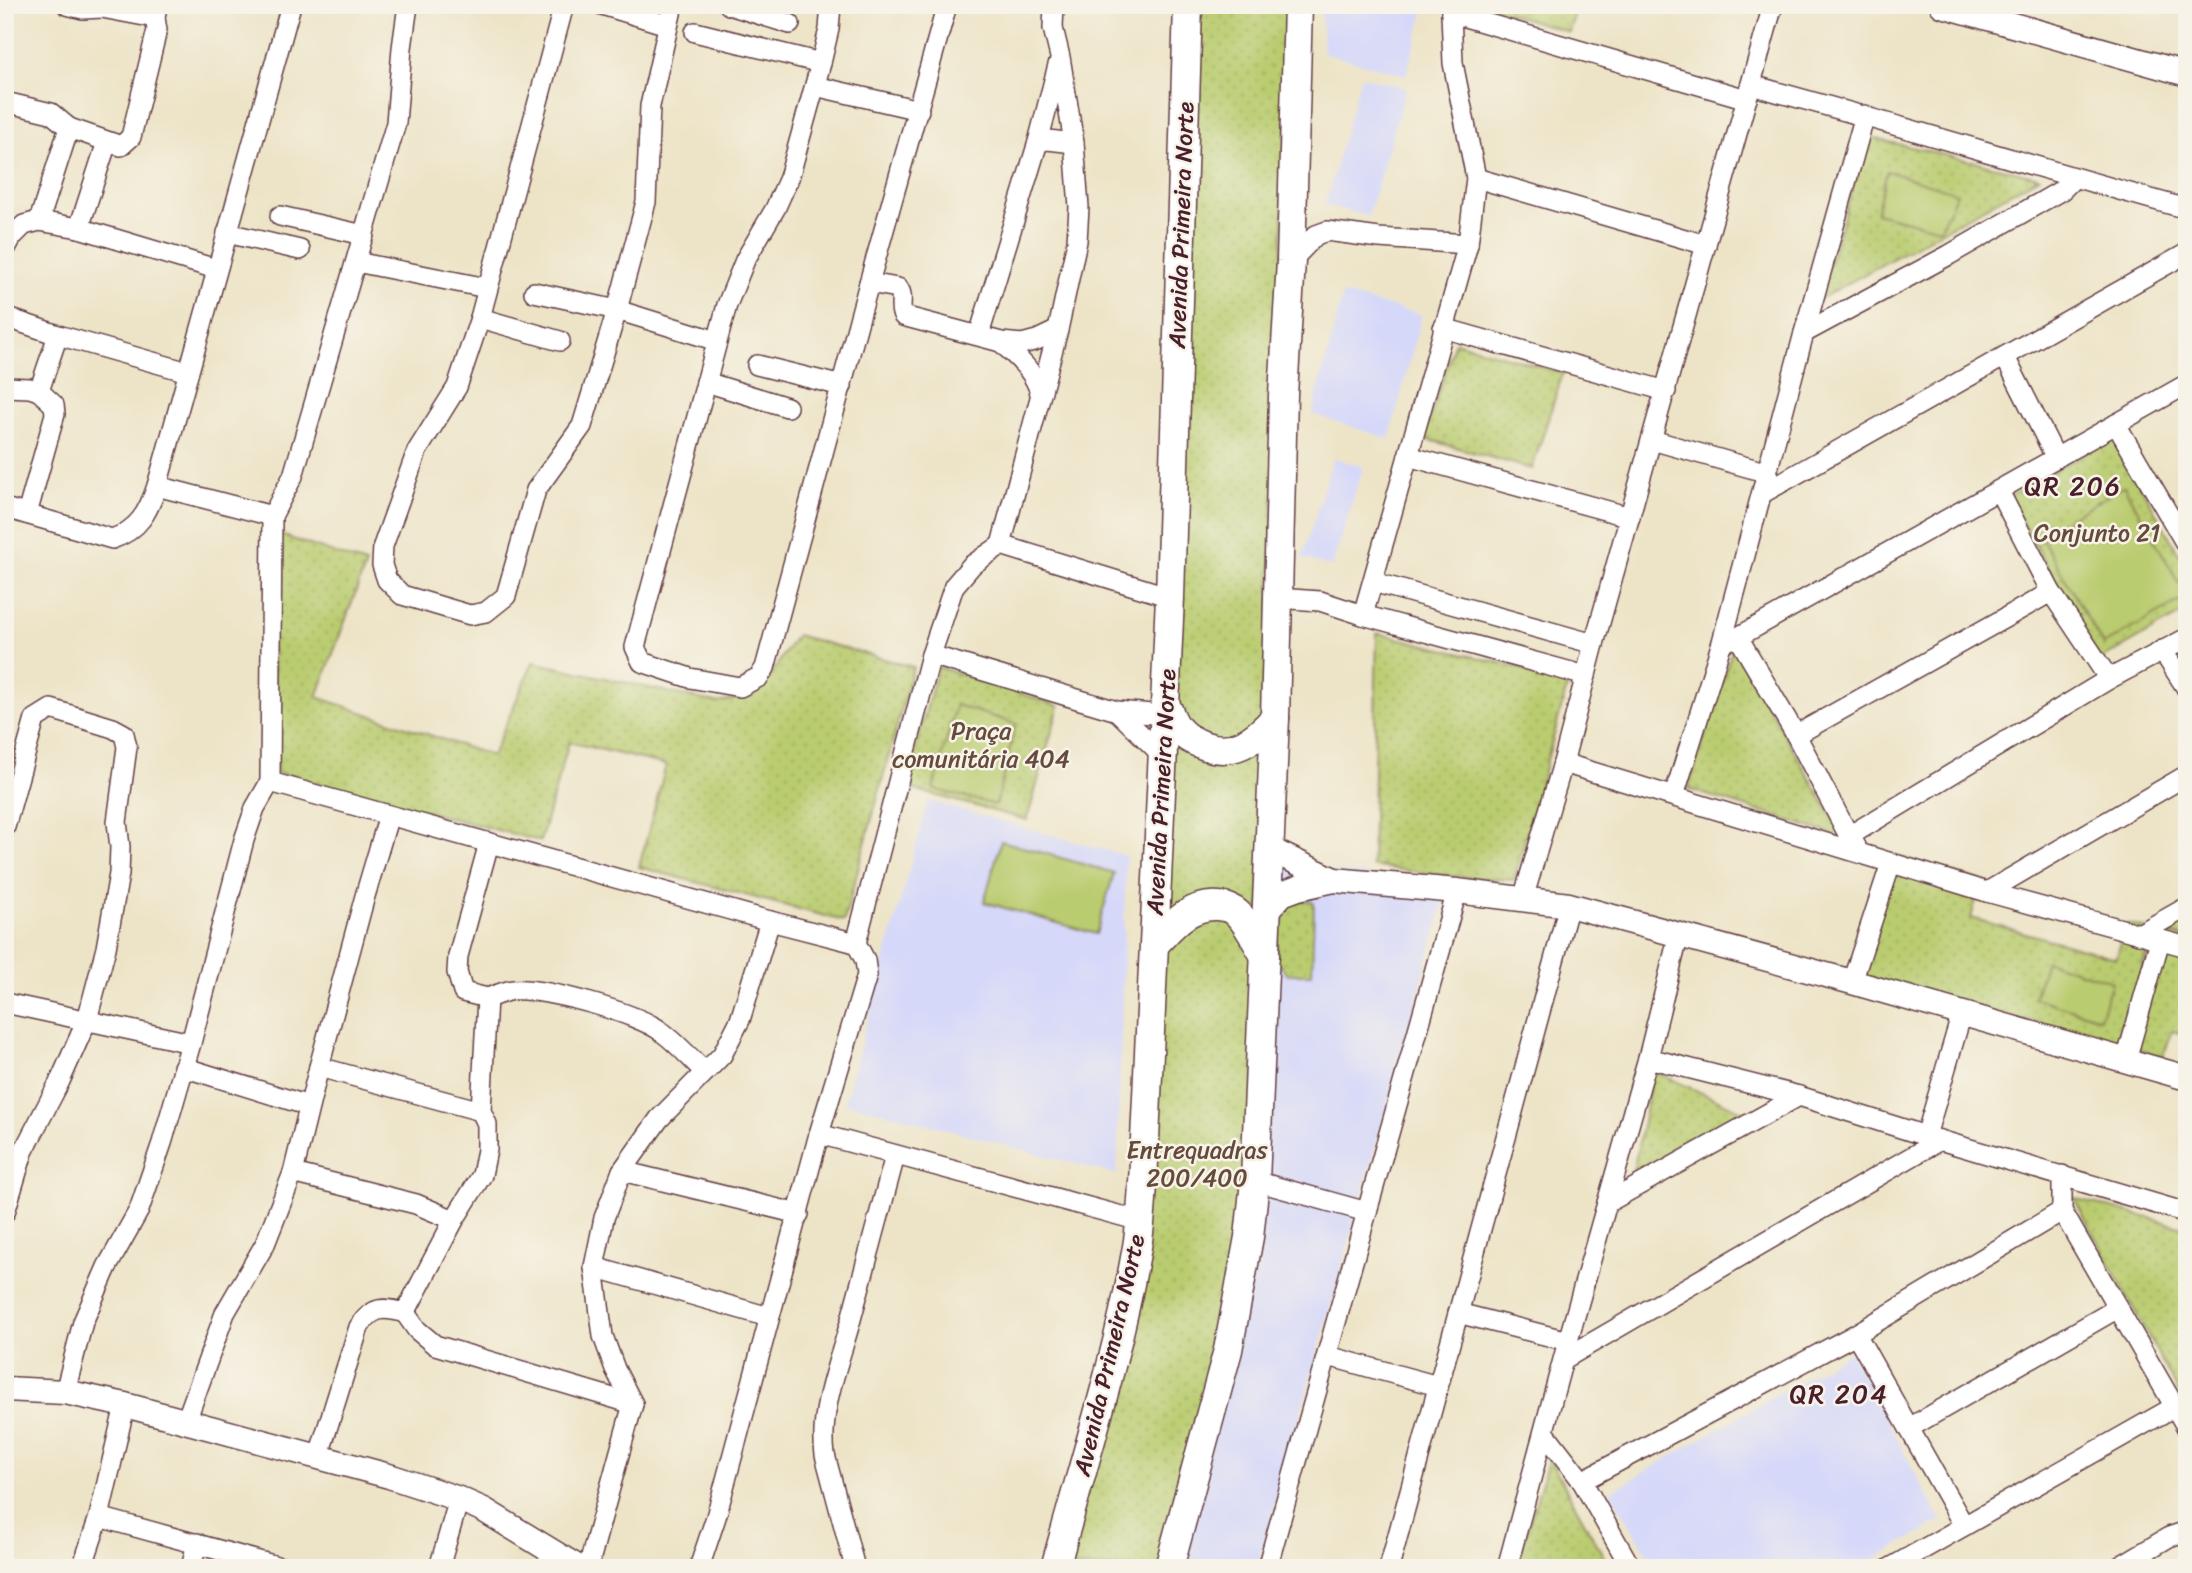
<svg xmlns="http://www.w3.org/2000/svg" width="2192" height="1573" viewBox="0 0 2192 1573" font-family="Sriracha,sans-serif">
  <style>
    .built { fill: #d5d8f9 }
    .grass { fill: url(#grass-dots); stroke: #82764d; stroke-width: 2 }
    .pitch { fill: #bacc6f; stroke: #82764d; stroke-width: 2 }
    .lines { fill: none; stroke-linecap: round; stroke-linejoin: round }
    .minor-casing { stroke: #623d42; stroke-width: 22 }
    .tertiary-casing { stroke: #623d42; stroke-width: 27 }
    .secondary-casing { stroke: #623d42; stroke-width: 31 }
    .minor { stroke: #fff; stroke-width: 19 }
    .tertiary { stroke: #fff; stroke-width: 24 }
    .secondary { stroke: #fff; stroke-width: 28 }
    .labels { text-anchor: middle; stroke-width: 5; stroke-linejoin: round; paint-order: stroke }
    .street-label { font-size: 24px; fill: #4a1f2b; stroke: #f7f3e8 }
    .park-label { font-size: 24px; fill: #664a3c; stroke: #f7f3e8 }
    .neighbourhood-label { font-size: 26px; letter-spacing: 2px; fill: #4a1f2b; stroke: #f7f3e8 }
  </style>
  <defs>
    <pattern id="grass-dots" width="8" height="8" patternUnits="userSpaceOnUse" patternTransform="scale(1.75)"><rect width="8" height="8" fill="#bacc6f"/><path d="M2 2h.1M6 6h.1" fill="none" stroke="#a1af60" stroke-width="1.8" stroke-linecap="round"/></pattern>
  </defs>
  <rect width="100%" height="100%" fill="#f7f3e8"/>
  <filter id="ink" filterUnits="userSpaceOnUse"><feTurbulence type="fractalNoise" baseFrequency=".0143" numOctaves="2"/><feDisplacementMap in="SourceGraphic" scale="14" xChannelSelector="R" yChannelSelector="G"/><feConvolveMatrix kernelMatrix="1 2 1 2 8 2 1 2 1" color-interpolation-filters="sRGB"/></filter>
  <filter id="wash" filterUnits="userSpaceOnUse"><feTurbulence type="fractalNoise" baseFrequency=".00686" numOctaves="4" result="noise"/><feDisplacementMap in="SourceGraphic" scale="28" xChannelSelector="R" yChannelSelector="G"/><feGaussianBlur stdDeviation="1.57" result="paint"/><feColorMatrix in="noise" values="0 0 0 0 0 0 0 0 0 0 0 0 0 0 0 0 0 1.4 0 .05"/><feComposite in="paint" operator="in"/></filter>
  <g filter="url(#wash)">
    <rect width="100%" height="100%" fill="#ede4c7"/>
    <!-- built -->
    <g class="built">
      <path d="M1321,5H1426L1406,75L1323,53Z"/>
      <path d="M1361,76L1406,88L1368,216L1325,205Z"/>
      <path d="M1343,294L1422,315L1389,439L1312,414Z"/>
      <path d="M1333,458L1363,467L1332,567L1302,558Z"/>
      <path d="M928,801L1126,856L1117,1175L845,1102Z"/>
      <path d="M1266,864L1449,884L1257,1568H1165Z"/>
      <path d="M1850,1352L1941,1521L1858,1568H1656L1610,1492Z"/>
    </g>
    <!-- grass -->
    <g class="grass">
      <path d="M1186,5H1290L1251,1170C1227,1304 1196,1436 1160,1568H1066L1135,1301Z"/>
      <path d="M1482,5H1577L1569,32Z"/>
      <path d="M1868,137L2039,177L1818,300Z"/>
      <path d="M1455,342L1563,373L1532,469L1423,438Z"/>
      <path d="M2113,437L2187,568V611L2100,660L2008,497Z"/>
      <path d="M269,531L366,564L317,697L492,756L533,662L717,703L752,696L769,678L796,635L913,667L844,921L639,867L666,765L569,742L540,841L277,773Z"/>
      <path d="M1377,633L1569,680L1514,880L1450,876L1372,866Z"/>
      <path d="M1733,647L1845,838L1688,789Z"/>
      <path d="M938,667L1059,706L1027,820L905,787Z"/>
      <path d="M1895,856L1981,881L1971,918L2116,958L2127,924L2152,930L2122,1045L1857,976Z"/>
      <path d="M1300,900L1314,902L1312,974H1287L1276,961C1278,937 1273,908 1300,900Z"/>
      <path d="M2187,908V938L2154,929Z"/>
      <path d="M2155,931L2187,940V1035L2172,1031L2163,1057L2124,1046Z"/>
      <path d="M1653,1071L1747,1113L1632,1177Z"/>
      <path d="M2074,1198L2187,1228V1408Z"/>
      <path d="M1549,1458L1610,1568H1516Z"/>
    </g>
    <!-- pitch -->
    <g class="pitch">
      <path d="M1887,171L1957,193L1940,229L1876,213Z"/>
      <path d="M2124,486L2187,597L2103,645L2040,535Z"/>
      <path d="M956,705L1016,724L996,805L933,789Z"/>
      <path d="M1001,841L1114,873L1096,934L984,902Z"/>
      <path d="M2046,961L2112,982L2100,1018L2034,998Z"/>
    </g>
  </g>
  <g filter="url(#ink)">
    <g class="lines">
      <defs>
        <g id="minor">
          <path d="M67,5L83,9L102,8L103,5"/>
          <path d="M564,5L480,318L457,387L417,451L383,546L382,565L387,580L402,595L470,615L486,612L506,596L536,490L582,426L617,310L646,202L650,106L673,5"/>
          <path d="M602,5L667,25"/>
          <path d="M729,5L790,24"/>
          <path d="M831,5L829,29L821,63L789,178L775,209L745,260L727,305L635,647L642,662L690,678L740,687L759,677L765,668L869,283L947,5"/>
          <path d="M1054,5L1053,28L1060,57L1074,143L1079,207L1077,241L1058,330L1001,545L1170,597"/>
          <path d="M102,8L155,18"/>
          <path d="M1451,13L1747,99"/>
          <path d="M695,32L821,63"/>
          <path d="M1751,85C1897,124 2041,169 2187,209"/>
          <path d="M815,86L919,110"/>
          <path d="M5,102L51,113L69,128L39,221"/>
          <path d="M69,128L121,146L131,137L157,30L155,18L157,5"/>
          <path d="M1038,142L1048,140L1074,143"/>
          <path d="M1476,178L1706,245"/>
          <path d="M280,216L364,235"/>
          <path d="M79,228L107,142"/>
          <path d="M227,233L300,250"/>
          <path d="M5,250L12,237L24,225L39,221L79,228L216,269"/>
          <path d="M1291,261L1316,235L1327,231L1379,238L1468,244"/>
          <path d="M356,262L487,288"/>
          <path d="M869,283L898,288C905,296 898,307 903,316L1001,342L1022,344L1037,340L1058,330"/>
          <path d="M534,292L617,310L717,341"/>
          <path d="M5,317L58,335L188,372"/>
          <path d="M480,318L560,341"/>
          <path d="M1443,328L1666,391"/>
          <path d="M1804,333L1949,255L2062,190L2074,178"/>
          <path d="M979,335L1038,142L1058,65"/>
          <path d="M1001,342C1017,358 1034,370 1040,393"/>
          <path d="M2005,357L2056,458"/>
          <path d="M757,365L842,386"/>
          <path d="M706,382L787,407"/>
          <path d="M5,387L30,388L39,391"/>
          <path d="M2116,424L2187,546"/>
          <path d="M1652,440L1768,473"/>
          <path d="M1408,456L1630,517"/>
          <path d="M157,486L272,516L293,476L396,123L402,48L408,5"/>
          <path d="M1999,491L2051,592L2109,679"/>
          <path d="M1763,493L2187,253"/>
          <path d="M5,508L112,539C139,530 148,512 157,486L291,5"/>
          <path d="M27,514L55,414L54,405L39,391L58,335"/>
          <path d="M1373,582L1594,644"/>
          <path d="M1277,598L1320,601L1363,615L1586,676"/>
          <path d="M1363,615L1468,244L1476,178L1453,63L1451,13L1453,5"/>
          <path d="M1738,637L2187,384"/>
          <path d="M1726,641L1738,637L1796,735L1849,836L1856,846"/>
          <path d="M2162,650L2187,689"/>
          <path d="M931,655L1117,711L1164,715"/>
          <path d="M1117,711L1162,755"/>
          <path d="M1796,735L2051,592"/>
          <path d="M1563,763L1987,892L2187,947"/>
          <path d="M270,782L770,921L856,943"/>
          <path d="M1674,796L1722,642L1804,333L1865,115"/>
          <path d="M5,827L35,719L51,709L113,728L124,734L127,747L117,822L120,847L119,874L106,948L87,1020L60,1081L23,1152L5,1212"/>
          <path d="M1849,836L2109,679L2187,638"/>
          <path d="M1987,892L2187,775"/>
          <path d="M1523,899L1563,763L1594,644L1773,5"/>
          <path d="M2139,934L2187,907"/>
          <path d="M1852,982L1891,863"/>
          <path d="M487,998C495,996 504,991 513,990C542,987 638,1013 662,1032C677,1043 691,1059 705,1072"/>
          <path d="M5,1003L191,1043"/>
          <path d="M1648,1058L1799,1096L1926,1136L2187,1213"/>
          <path d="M2126,1060L2160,940"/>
          <path d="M183,1067L309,1106"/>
          <path d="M319,1067L481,1111"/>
          <path d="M819,1134L1140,1221"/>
          <path d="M1926,1136L1962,1013"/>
          <path d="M622,1171L799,1214"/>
          <path d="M293,1173L416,1204L454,1220"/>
          <path d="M2062,1175V1211L2187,1428"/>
          <path d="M1255,1181L1367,1212"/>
          <path d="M1607,1203L1799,1096"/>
          <path d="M594,1267L769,1317"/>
          <path d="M405,1313L417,1330L435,1345L633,1404"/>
          <path d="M1458,1313L1568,1341"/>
          <path d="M1856,1334L1964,1526"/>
          <path d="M1328,1356L1438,1386"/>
          <path d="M1564,1359L1940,1140"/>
          <path d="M65,1392L83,1322L107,1267L139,1210L162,1143L191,1043L244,840L255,808L270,782L272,516"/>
          <path d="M186,1421L225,1313L265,1244L293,1173L319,1067L365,896L389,815"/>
          <path d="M1909,1428L2118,1308"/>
          <path d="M1544,1432L1582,1481L1631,1568"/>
          <path d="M318,1458L359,1327C373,1306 383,1307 405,1313L454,1220L482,1175L487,1150V1124L481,1111L487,998L463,992L457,972L458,956L489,843"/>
          <path d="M1582,1481L1856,1334L2062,1211"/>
          <path d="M99,1517L284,1568"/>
          <path d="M82,1568L99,1517L125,1405"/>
          <path d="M191,1568L197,1543"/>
          <path d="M439,1568L459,1499"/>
          <path d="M588,1568L633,1404L615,1369L603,1336L594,1267L604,1218L622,1171L659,1119L722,1055L740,1020L770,921"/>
          <path d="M699,1568L716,1517L819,1134L867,975L865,960L856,943L931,655L954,586L972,565L1001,545"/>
          <path d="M855,1568L825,1455C819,1410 838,1366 850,1323C865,1267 880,1212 895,1156"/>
          <path d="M1267,1568L1457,891"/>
          <path d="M1389,1568L1569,905"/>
          <path d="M1507,1568L1568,1341L1648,1058L1679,934"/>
          <path d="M1890,1568L2174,1407"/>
          <path d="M2117,1568L2169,1537L2187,1531"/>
        </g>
        <g id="tertiary">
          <path d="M1942,5L2187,74"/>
          <path d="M1269,849L1334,880"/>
          <path d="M1268,910L1282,894L1298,888L1334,880L1457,891L1569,905L1852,982L2187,1078"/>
          <path d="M5,1389L65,1392L125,1405L389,1476L459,1499L484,1510L579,1568"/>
        </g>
        <g id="secondary">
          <path d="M1166,706C1170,713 1173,724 1179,730C1184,736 1195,742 1203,745C1233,757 1255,740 1275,718"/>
          <path d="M1155,944C1173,925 1189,904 1218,906C1226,907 1232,908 1238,914C1249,925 1256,942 1265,956"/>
          <path d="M1055,1568C1084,1461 1118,1356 1137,1247C1143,1212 1143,1175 1145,1140L1170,597L1188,5"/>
          <path d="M1169,1568L1228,1350L1249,1237L1255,1181L1275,718L1283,395L1291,261L1298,5"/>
        </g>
      </defs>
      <!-- minor casing -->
      <use href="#minor" class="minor-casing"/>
      <!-- tertiary casing -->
      <use href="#tertiary" class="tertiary-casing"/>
      <!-- secondary casing -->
      <use href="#secondary" class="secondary-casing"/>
      <!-- minor -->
      <use href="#minor" class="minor"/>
      <!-- tertiary -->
      <use href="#tertiary" class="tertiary"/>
      <!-- secondary -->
      <use href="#secondary" class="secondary"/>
    </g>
  </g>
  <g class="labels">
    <!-- street labels -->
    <g class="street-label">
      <text transform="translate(1181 225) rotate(-88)" y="8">Avenida Primeira Norte</text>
      <text transform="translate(1161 792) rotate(-87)" y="8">Avenida Primeira Norte</text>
      <text transform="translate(1109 1355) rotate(-77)" y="8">Avenida Primeira Norte</text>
    </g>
    <!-- park labels -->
    <g class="park-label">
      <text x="2097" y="541">Conjunto 21</text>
      <text x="981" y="739">Praça<tspan x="981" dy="28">comunitária 404</tspan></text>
      <text x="1197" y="1158">Entrequadras<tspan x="1197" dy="28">200/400</tspan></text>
    </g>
    <!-- neighbourhood labels -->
    <g class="neighbourhood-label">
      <text x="2073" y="495">QR 206</text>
      <text x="1839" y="1403">QR 204</text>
    </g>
  </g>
  <!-- margin -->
  <rect width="2192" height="1573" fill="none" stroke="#f7f3e8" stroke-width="28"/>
</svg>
